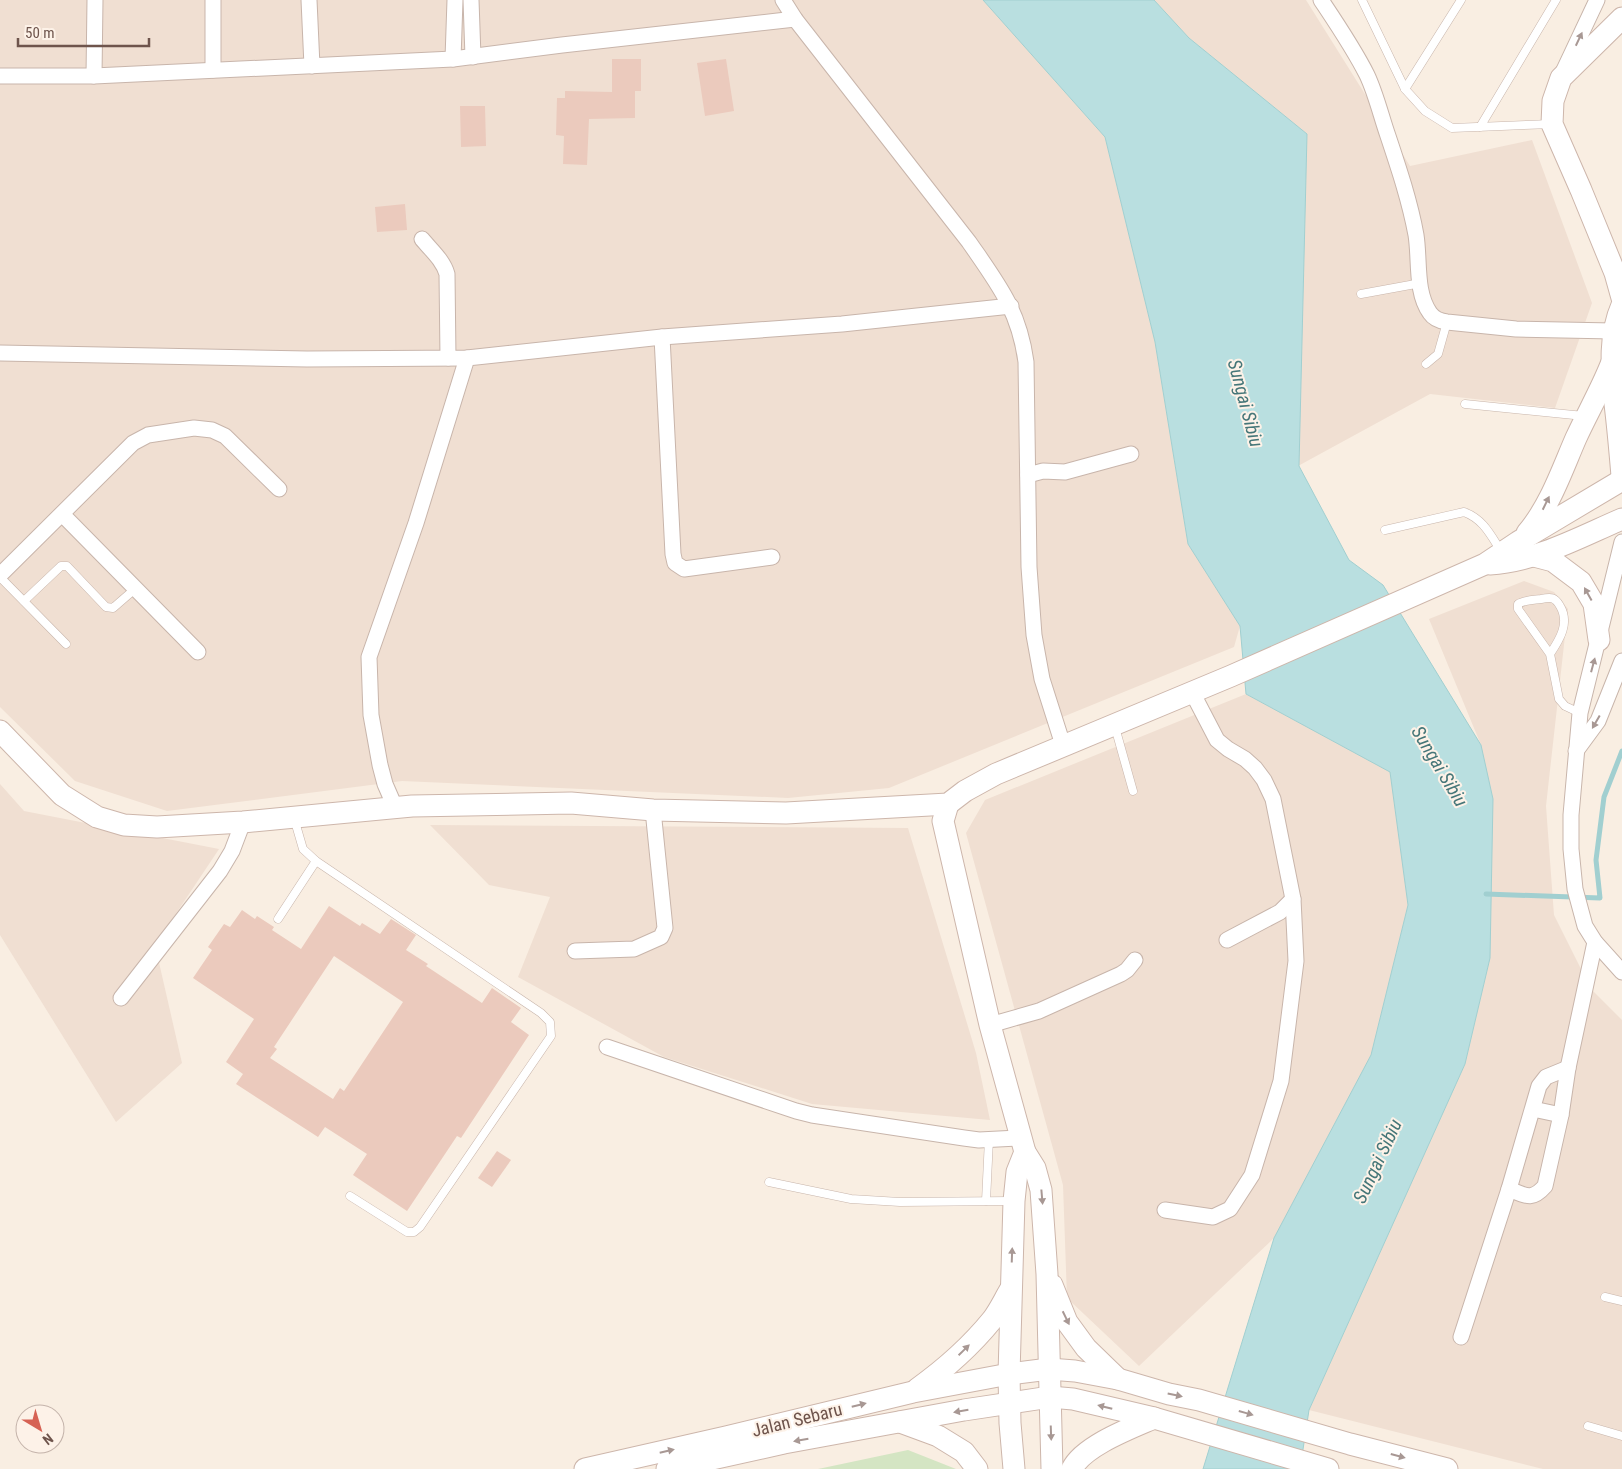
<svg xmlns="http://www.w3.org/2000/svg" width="1622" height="1469" viewBox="0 0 1622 1469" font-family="'Roboto Condensed',sans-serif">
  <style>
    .residential { fill: #f0dfd2 }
    .green { fill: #d4e5c3 }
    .water { fill: #b9dfe0; stroke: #a1cfd0 }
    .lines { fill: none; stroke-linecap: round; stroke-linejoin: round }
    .stream { stroke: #a1cfd0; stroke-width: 5 }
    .building { fill: #ebcabd; fill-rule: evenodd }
    .lane-casing { stroke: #c8b5ab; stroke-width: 9 }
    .street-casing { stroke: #c8b5ab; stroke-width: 17 }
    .secondary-casing { stroke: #cdb6ab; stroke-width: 23 }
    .lane { stroke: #fff; stroke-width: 8 }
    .street { stroke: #fff; stroke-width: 15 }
    .secondary { stroke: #fff; stroke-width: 21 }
    .oneway { fill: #a89894 }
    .labels { text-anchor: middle; stroke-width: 4; stroke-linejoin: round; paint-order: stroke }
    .street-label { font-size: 18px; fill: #6e544c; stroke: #fdf2e8 }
    .water-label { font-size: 19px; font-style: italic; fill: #457678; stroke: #fdf2e8 }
  </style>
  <rect width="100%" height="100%" fill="#f9eee2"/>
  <!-- residential -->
  <g class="residential">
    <path d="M0,0H983L1105,137L1155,342L1188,544L1240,626L1234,647L889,788L788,798L402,781L167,811L75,781L0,707Z"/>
    <path d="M1154,0H1306L1410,166L1532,140L1592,303L1555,408L1430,394L1298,466L1307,134L1189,38Z"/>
    <path d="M1524,581L1554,592L1568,609L1546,806L1554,915L1591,989L1622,1020V1469H1543L1309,1410L1465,1064L1490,958L1481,745L1429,619Z"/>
    <path d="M1246,694L1390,771L1408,905L1371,1055L1274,1238L1139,1366L1067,1298L1063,1185L966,833L985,800Z"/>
    <path d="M0,784L24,811L219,849L155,945L182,1063L116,1122L0,935Z"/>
    <path d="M430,825L908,828L976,1053L990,1120L812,1104L664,1057L518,977L550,897L489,885Z"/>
  </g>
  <!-- green -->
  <path class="green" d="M908,1450L956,1469H818Z"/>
  <!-- water -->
  <path class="water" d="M983,0H1154L1189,38L1307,134L1299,466L1349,560L1383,585L1481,745L1493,799L1490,958L1465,1064L1309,1410L1300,1469H1203L1274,1238L1371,1055L1408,905L1390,772L1246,694L1240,626L1188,544L1155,342L1105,137Z"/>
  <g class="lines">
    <!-- stream -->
    <path class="stream" d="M1486,894L1600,898L1596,860L1604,797L1622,751"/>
  </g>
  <!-- building -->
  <g class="building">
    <path d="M612,59H641V91H635V118L589,119L587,165L563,164L564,136L556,135L557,98H565V91L612,92Z"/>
    <path d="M726,59L734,111L705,116L697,63Z"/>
    <path d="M460,106H485L486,146L461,147Z"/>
    <path d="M405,204L407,230L377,232L375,207Z"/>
    <path d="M329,906L360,926L362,923L380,934L391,919L416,935L406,950L428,964L426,966L482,1003L492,988L521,1008L511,1022L529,1035L461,1138L457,1136L407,1211L353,1175L367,1154L325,1127L318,1137L236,1084L243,1074L226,1062L254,1019L193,978L212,950L208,947L224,924L230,927L242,910L255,919L257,916L274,927L272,930L301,949ZM334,956L403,1002L344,1091L340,1088L333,1099L270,1058L277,1049L274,1047Z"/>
    <path d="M497,1151L511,1160L492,1187L478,1178Z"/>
  </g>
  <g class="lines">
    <defs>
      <g id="lane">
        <path d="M1362,0L1405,89L1425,111L1452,128L1552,124"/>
        <path d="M1405,89L1461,0"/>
        <path d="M1480,127L1556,0"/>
        <path d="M1361,294L1421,283"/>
        <path d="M1426,364L1438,354L1447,322"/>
        <path d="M1465,404L1584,416"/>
        <path d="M1385,530L1464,512C1483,519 1490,534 1501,551"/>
        <path d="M0,577L66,644"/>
        <path d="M24,601L61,566H67L106,607L113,608L136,588"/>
        <path d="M1550,654C1560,639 1570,623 1560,606C1555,597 1551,597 1541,599C1533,600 1524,600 1518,604V609L1550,654L1559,699L1565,706L1580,713"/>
        <path d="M1115,727L1133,791"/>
        <path d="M294,818L303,849L316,861L541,1013L550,1022L551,1036L420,1227L414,1232H407L350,1196"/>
        <path d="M278,919L316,861"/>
        <path d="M769,1182L851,1199L900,1202L1012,1201"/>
        <path d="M986,1201L989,1139"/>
        <path d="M1605,1297L1622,1301"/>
        <path d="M1588,1426L1622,1436"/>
      </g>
      <g id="street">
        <path d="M213,0V70"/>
        <path d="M309,0L312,66"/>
        <path d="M471,0L473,57"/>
        <path d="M783,0L795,19L969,242C998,284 1019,310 1026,362L1029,567L1034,635L1042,679L1063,745"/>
        <path d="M1321,0C1337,24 1354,49 1367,75C1376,94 1381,116 1388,136C1399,169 1410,202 1416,235C1420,260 1415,292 1430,313C1434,319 1440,321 1447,322L1516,329L1613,331"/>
        <path d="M453,59L455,0"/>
        <path d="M1564,70L1597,0"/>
        <path d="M0,76H94L453,59L562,45L795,19"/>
        <path d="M94,76L95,0"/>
        <path d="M422,239C431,250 443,260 447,274L448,358"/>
        <path d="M662,337L673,554L675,563L684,569L772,557"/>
        <path d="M0,353L307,359L467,358L662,337L842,324L1011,306"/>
        <path d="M1028,475L1043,471L1065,472L1131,454"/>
        <path d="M63,515L198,652"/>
        <path d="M1622,542L1580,713L1571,815V849L1575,889L1585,926L1595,942L1622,972"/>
        <path d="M0,575L133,443L148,435L194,428L212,430L225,436L279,489"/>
        <path d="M1576,751L1598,721L1622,661"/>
        <path d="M395,807L385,784L380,765L371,715L369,657L416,523L467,358"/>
        <path d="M1227,940L1280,912L1293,899"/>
        <path d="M575,951L634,949L661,937L665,928L653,810"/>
        <path d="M121,998L220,871L232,851L243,822"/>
        <path d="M990,1025L1039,1011L1121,974L1127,970L1135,960"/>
        <path d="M607,1047L796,1111L812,1115L964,1138L979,1140L1020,1138"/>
        <path d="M1533,1109L1561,1115"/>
        <path d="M1509,1189C1526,1196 1532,1201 1545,1186L1561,1115L1568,1068L1595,942"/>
        <path d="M1165,1210L1213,1217L1230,1209L1252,1175L1281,1081L1296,961L1293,899L1273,799L1264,780L1255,768L1245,759L1228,749L1217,740L1192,692"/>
        <path d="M1461,1337L1509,1189L1539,1086L1546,1077L1568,1068"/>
      </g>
      <g id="secondary">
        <path d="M1622,18L1561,78L1553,101L1552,124L1581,190L1615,273L1622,298"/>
        <path d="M1622,305C1608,337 1612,370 1615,404C1618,428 1620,452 1622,476"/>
        <path d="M1527,533C1550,506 1562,470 1576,438C1588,412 1602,388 1612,362"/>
        <path d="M1534,556L1553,561L1581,582L1594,604L1599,640"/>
        <path d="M1490,564C1537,561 1580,537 1622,519"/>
        <path d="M0,731L62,795L97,817L124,825L157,827L243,822L412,806L571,803L653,810L786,813L948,804L965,791L996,774L1231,676L1485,564L1518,542L1622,480"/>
        <path d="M948,804L943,821L990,1025L1025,1152L1035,1168L1041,1190L1047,1274L1052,1469"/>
        <path d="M1052,1285L1067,1322L1086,1348L1118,1379"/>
        <path d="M917,1389C945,1369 970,1347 992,1320C999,1311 1004,1300 1010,1290"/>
        <path d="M900,1422L938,1436L964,1452L977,1469"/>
        <path d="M585,1469L726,1437L913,1392L1009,1374L1049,1369L1075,1371L1118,1379L1169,1394L1199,1400L1350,1444L1447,1469"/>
        <path d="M667,1469L784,1443L964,1410L1050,1397L1073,1399L1154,1418L1328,1469"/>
        <path d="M1014,1469L1010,1423L1009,1374L1014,1201L1017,1172L1025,1152"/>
        <path d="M1072,1469C1083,1446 1131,1428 1154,1418"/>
      </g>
    </defs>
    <!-- lane casing -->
    <use href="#lane" class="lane-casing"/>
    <!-- street casing -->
    <use href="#street" class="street-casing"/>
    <!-- secondary casing -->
    <use href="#secondary" class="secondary-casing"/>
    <!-- lane -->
    <use href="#lane" class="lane"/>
    <!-- street -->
    <use href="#street" class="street"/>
    <!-- secondary -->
    <use href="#secondary" class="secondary"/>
  </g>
  <!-- one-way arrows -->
  <defs><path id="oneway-solid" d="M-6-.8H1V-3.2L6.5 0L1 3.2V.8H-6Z" transform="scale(1.25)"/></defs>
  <g class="oneway">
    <use href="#oneway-solid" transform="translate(1579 39) rotate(-65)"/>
    <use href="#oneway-solid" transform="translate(1546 503) rotate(-64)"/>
    <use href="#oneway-solid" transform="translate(1588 594) rotate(-119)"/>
    <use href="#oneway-solid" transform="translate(1593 665) rotate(-75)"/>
    <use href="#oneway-solid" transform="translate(1596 722) rotate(120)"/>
    <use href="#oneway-solid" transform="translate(1042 1197) rotate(85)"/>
    <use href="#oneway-solid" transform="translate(1012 1255) rotate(-88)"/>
    <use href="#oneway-solid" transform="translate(1066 1318) rotate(64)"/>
    <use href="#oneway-solid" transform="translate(964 1350) rotate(-44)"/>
    <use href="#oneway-solid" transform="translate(1175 1395) rotate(12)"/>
    <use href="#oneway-solid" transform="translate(859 1405) rotate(-14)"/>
    <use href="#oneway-solid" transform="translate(1105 1407) rotate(-166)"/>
    <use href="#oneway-solid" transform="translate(961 1411) rotate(170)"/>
    <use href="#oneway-solid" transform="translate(1246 1413) rotate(16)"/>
    <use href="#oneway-solid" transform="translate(1051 1433) rotate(88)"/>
    <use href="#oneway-solid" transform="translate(801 1440) rotate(170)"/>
    <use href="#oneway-solid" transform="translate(667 1451) rotate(-13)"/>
    <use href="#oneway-solid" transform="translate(1398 1456) rotate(15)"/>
  </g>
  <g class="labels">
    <!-- street labels -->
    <g class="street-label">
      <text transform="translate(797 1420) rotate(-14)" y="6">Jalan Sebaru</text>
    </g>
    <!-- water labels -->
    <g class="water-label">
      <text transform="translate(1246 403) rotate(75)" y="7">Sungai Sibiu</text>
      <text transform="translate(1440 766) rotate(59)" y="7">Sungai Sibiu</text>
      <text transform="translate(1377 1161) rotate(-65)" y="7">Sungai Sibiu</text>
    </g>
  </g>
  <!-- north arrow -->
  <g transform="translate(40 1429) rotate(142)"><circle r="24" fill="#fdf2e8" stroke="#c4b3aa"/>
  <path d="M0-4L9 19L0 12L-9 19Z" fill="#d66254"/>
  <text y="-8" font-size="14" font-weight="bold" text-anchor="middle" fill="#6e544c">N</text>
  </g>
  <!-- scale -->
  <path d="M18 38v8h131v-8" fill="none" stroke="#6e544c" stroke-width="2.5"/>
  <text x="25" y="38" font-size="15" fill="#6e544c" stroke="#fdf2e8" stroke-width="4" paint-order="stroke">50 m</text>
</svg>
